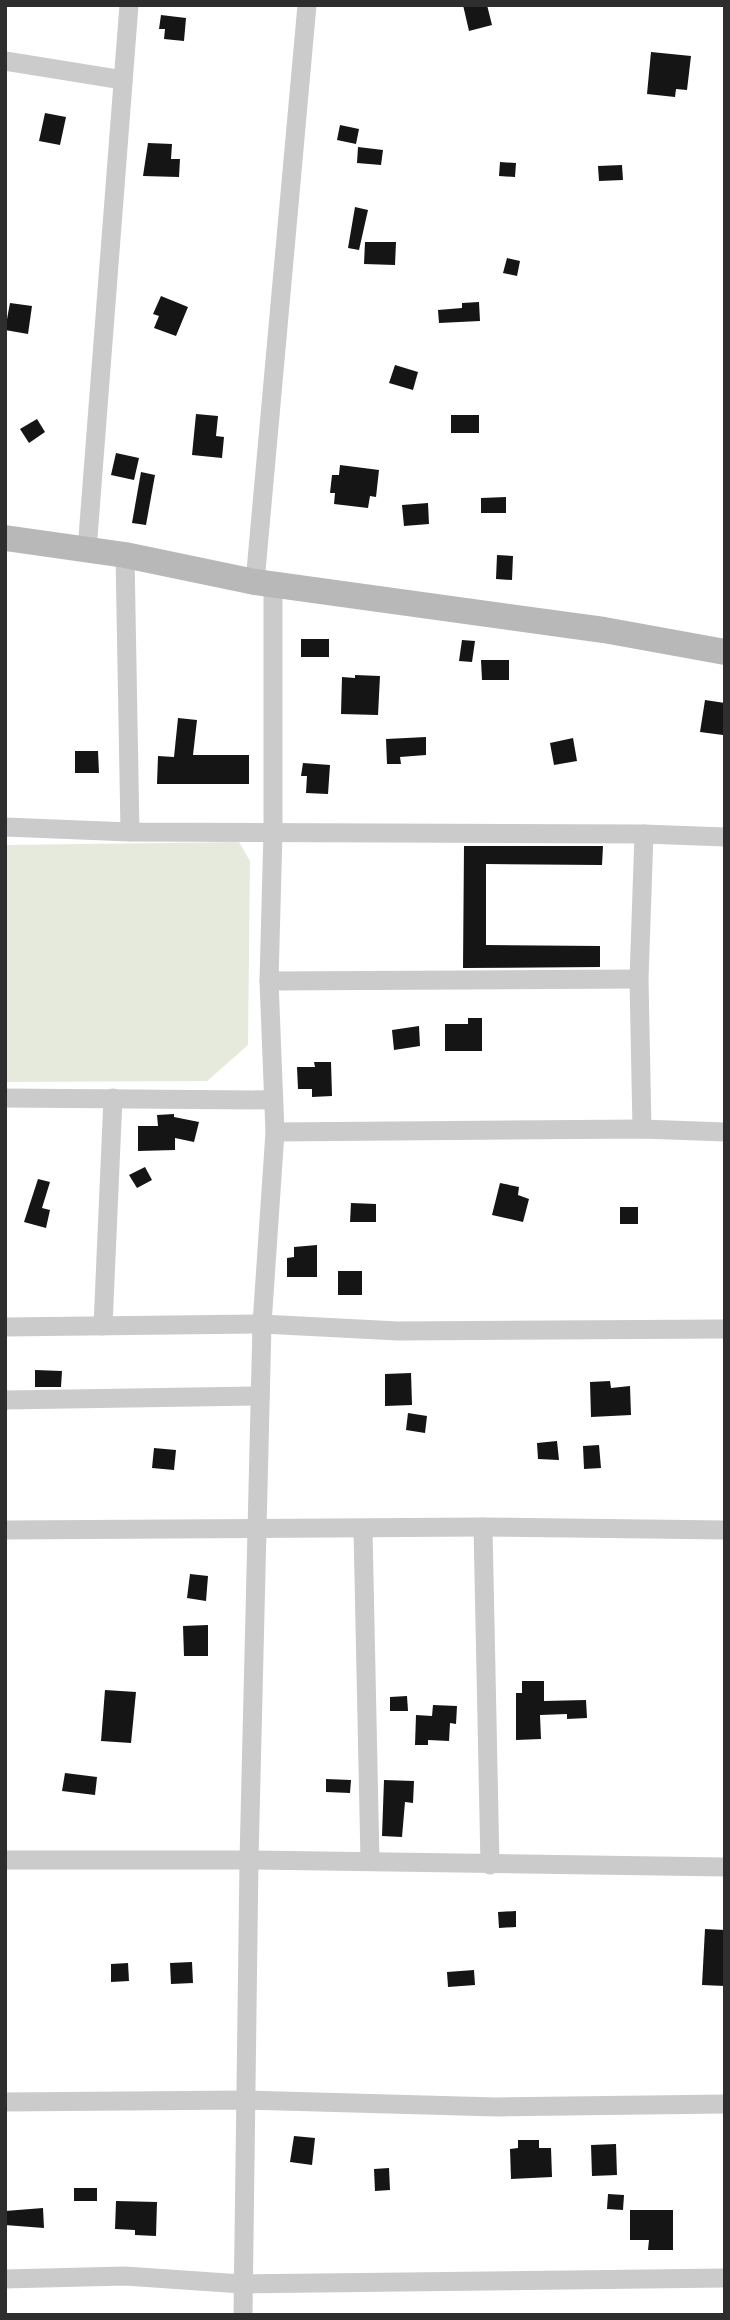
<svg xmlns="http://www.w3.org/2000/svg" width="730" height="2320" viewBox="0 0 730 2320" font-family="Raleway,sans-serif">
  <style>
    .green { fill: #e5eadd }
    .building { fill: #151515 }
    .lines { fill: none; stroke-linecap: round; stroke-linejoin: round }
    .street { stroke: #cbcbcb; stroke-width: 19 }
    .secondary { stroke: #b8b8b8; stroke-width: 26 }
  </style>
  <rect width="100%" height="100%" fill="#fff"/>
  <!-- green -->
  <path class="green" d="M239,842L250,861L248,1045L207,1081L5,1082V845Z"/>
  <!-- building -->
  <g class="building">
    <path d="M463,5H487L492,25L469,31Z"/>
    <path d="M161,15L186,18L184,41L164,39L165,29H159Z"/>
    <path d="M651,52L691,56L687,90L676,89L675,97L647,94Z"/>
    <path d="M45,113L66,117L60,145L39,141Z"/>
    <path d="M340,125L359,129L356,144L337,140Z"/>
    <path d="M148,143L172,144L171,159H180L179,177L143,176Z"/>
    <path d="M358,147L383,150L381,165L357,163Z"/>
    <path d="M500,162L516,163L515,177L499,176Z"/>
    <path d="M622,165L623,180L599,181L598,166Z"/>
    <path d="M355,207L368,210L359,250L348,248Z"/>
    <path d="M365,242H396L395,265L364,264Z"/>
    <path d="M507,258L520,261L517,276L503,273Z"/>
    <path d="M161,296L188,307L176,336L154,328L159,316L153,314Z"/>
    <path d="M479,302L480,321L439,323L438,310L462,308V303Z"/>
    <path d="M10,303L32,306L28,334L5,330Z"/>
    <path d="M395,365L418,372L413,390L389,383Z"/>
    <path d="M196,414L218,416L216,436L224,437L222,458L192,455Z"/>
    <rect x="451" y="415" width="28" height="18"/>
    <path d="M37,419L45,432L29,443L20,429Z"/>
    <path d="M116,453L139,458L134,480L111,475Z"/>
    <path d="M340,465L379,470L376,497L370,496L368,508L334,504L335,493H330L332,475H339Z"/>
    <path d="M141,472L155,475L146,525L132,523Z"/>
    <path d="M506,497V513H481V498Z"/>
    <path d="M428,503L429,524L404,526L402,505Z"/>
    <path d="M497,555L513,556L512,580L496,579Z"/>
    <rect x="301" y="639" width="28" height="18"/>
    <path d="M462,640L475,641L472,662L459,661Z"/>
    <path d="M481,660H509V680H482Z"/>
    <path d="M355,675L380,676L378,715L341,714L342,677L355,678Z"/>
    <path d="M705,700L725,703L723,735L700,732Z"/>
    <path d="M178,718L197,720L193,755H249V784H157L158,756L174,757Z"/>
    <path d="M426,737V755L400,757L401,764H387L386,739Z"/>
    <path d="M573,738L577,761L554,765L550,743Z"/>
    <path d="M75,751H98L99,773H75Z"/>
    <path d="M303,763L330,765L328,794L306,793L307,776H301Z"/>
    <path d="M464,846H603L602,865L486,864V945L600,946V967L463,968Z"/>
    <path d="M468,1018H482V1051H445V1024H468Z"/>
    <path d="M419,1026L420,1046L394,1050L392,1030Z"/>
    <path d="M314,1062H331L332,1096L312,1097V1089H298L297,1067H315Z"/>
    <path d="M174,1114V1117L199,1122L194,1142L175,1138V1150L138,1151V1126H158L157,1115Z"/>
    <path d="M145,1167L152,1180L137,1188L129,1175Z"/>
    <path d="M38,1179L50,1182L42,1208L50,1210L46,1228L24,1222Z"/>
    <path d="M500,1183L519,1187L518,1195L529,1199L523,1222L492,1215Z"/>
    <path d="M351,1203L376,1204V1222H350Z"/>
    <rect x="620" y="1207" width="18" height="17"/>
    <path d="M317,1245V1277H287V1258L294,1257V1247Z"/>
    <rect x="338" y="1271" width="24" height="24"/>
    <path d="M35,1370L62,1371L61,1387H35Z"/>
    <path d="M411,1373L412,1405L385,1406V1374Z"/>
    <path d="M610,1381L611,1388L630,1386L631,1415L591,1417L590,1382Z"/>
    <path d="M408,1413L427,1416L425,1433L406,1430Z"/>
    <path d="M557,1441L559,1460L538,1459L537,1443Z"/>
    <path d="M599,1445L601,1468L584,1469L583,1446Z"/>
    <path d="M154,1448L176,1450L174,1470L152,1468Z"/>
    <path d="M190,1574L208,1576L206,1601L187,1598Z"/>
    <path d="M208,1625V1656H184L183,1626Z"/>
    <path d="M522,1681H544V1701L586,1700L587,1718L567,1719V1714L540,1715L541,1739L516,1740V1693H522Z"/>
    <path d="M105,1690L136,1692L131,1743L101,1741Z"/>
    <path d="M407,1696L408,1711H390V1697Z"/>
    <path d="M433,1705L457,1706L456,1724L450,1723L449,1741L428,1740V1745H415L416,1715L432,1716Z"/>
    <path d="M65,1773L97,1777L95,1795L62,1791Z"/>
    <path d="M326,1779L351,1780L350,1793L326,1792Z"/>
    <path d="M384,1780L414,1781L413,1803L405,1802L402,1837L382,1836Z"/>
    <path d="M516,1911V1927L499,1928L498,1912Z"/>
    <path d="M705,1929L725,1930V1986L702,1985Z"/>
    <path d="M192,1962L193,1983L171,1984L170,1963Z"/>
    <path d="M128,1963L129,1981L111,1982V1964Z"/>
    <path d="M474,1970L475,1985L448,1987L447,1972Z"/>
    <path d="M294,2136L315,2138L312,2165L290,2162Z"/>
    <path d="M518,2140H539V2148H551L552,2177L511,2179L510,2149L518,2148Z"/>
    <path d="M616,2144L617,2175L592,2176L591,2145Z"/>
    <path d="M389,2168L390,2190L375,2191L374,2169Z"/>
    <rect x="74" y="2188" width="23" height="13"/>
    <path d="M608,2194L624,2195L623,2210L607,2209Z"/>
    <path d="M116,2201L157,2202L156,2236L135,2235V2230L115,2229Z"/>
    <path d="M43,2208L44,2228L5,2225V2211Z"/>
    <path d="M630,2210H673V2250H648L649,2240H630Z"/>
  </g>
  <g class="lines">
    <!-- street -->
    <g class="street">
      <path d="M5,61L123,80"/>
      <path d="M87,550L129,5"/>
      <path d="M125,555L130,832"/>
      <path d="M255,582L307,5"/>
      <path d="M5,827L130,832L644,834L725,837"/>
      <path d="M269,981L639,979"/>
      <path d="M5,1098L272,1100"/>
      <path d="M642,1129L639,979L644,834"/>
      <path d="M275,1132L642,1129L725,1132"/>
      <path d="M103,1326L113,1098"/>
      <path d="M5,1327L262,1324L398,1331L725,1329"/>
      <path d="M5,1400L260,1396"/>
      <path d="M483,1527L490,1865"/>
      <path d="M5,1530L483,1527L725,1530"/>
      <path d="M363,1530L370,1861"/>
      <path d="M5,1860H249L725,1867"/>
      <path d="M5,2102L244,2100L497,2107L725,2104"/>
      <path d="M5,2279L125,2276L242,2284L725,2278"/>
      <path d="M243,2315L249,1860L262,1324L275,1132L269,981L273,832V584"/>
    </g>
    <!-- secondary -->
    <path class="secondary" d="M5,538L125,555L255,582L604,630L725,652"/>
  </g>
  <!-- border -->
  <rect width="730" height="2320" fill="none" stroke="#2e2e2e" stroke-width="14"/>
</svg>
